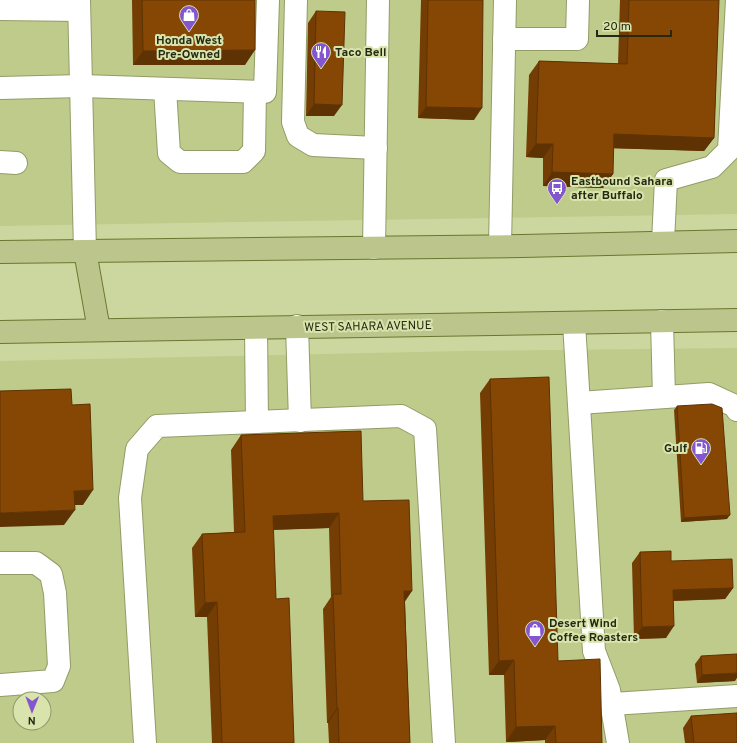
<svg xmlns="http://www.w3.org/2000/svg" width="737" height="743" viewBox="0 0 737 743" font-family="Overpass,sans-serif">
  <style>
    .built { fill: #bfcb8b; fill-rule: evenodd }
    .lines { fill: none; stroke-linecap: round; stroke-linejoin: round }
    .minor-casing { stroke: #929c66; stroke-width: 24 }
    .major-casing { stroke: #6b7630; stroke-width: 24 }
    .minor { stroke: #fff; stroke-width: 22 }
    .major { stroke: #bcc58c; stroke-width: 22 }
    .wall { fill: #733d03 }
    .shaded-wall { fill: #5e3203 }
    .building { fill: #864704; stroke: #5e3203 }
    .labels { text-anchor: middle; stroke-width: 4; stroke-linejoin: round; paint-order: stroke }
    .poi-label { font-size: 12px; font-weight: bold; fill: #252913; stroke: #d8e4ab; text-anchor: start }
    .street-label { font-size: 12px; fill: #252913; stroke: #d8e4ab }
  </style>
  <rect width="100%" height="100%" fill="#cbd79e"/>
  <!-- built -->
  <g class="built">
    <path d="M0,0H737V214L0,226Z"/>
    <path d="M737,348V743H0V361L463,351ZM20,699H44V723H20Z"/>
  </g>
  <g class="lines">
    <defs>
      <g id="minor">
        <path d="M79,0L85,251"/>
        <path d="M296,0L293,122L298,136L313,145L376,148"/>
        <path d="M0,9L79,10"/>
        <path d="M504,39H577L578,0"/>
        <path d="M0,88L82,86L265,92L268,0"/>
        <path d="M165,89L169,153L180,162H243L254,151L255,92"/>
        <path d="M0,162L16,163"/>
        <path d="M663,242L666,180L712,167L729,150L737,0"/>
        <path d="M500,246L505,0"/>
        <path d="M374,248L378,0"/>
        <path d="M662,321L664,397"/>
        <path d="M574,323L594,651L609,690L618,743"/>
        <path d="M297,326L300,421"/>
        <path d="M256,328L257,422"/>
        <path d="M579,403L709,394L735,406L737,410"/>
        <path d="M0,563H36L51,574L55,593L59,666L53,681L0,685"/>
        <path d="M612,704L737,696"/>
        <path d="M145,743L130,498L137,449L157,426L401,416L425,429L444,743"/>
      </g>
      <g id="major">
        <path d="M85,251L99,330"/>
        <path d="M0,252L522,246L737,241"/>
        <path d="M0,332L737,320"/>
      </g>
    </defs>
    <!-- minor casing -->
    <use href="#minor" class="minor-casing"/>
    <!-- major casing -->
    <use href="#major" class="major-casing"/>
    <!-- minor -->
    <use href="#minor" class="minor"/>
    <!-- major -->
    <use href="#major" class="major"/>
  </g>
  <!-- wall -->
  <g class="wall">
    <path d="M132,0H255L245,65H133Z"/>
    <path d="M421,0H483L474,120L418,118Z"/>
    <path d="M620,0H719L714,138L704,151L613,148V174L603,188L543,186V158L526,157L529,75L539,61L618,64Z"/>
    <path d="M316,11L334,116H306L308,23Z"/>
    <path d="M490,379L558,661L602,743H545V740L506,742L504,675H489L480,393Z"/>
    <path d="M677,406L727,519L681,522L674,410Z"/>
    <path d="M241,435L363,501L405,602L410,743H329L328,723H327L323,609L331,597L329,528L273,530L276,599L294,743H212L207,617H195L192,548L202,534L234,532L231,450Z"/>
    <path d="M640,552L671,561L733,588L725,599L673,601L666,638L634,639L632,563Z"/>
    <path d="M701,656L735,681L697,683L695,664Z"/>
    <path d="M691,716L737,743H685L683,728Z"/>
  </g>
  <!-- shaded-wall -->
  <g class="shaded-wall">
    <path d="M255,50L245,65H133L143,51Z"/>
    <path d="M314,104L342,105L334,116H306Z"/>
    <path d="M426,107L482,108L474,120L418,118Z"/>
    <path d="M614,134L714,138L704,151L604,148Z"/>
    <path d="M536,144H553L543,158L526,157Z"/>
    <path d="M552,172L613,174L603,188L543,186Z"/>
    <path d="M93,490L83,505H64L74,491Z"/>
    <path d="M75,510L64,525L0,527V513Z"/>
    <path d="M339,513L329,528L262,530L273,516Z"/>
    <path d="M730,515L727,519L681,522L684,518Z"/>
    <path d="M733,588L725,599L665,601L673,590Z"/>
    <path d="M404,591H412L402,606Z"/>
    <path d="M217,602L207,617H195L205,603Z"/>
    <path d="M674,626L666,638L634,639L642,627Z"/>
    <path d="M514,660L504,675H489L499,661Z"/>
    <path d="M737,673V678L735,681L697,683L702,675Z"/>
    <path d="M337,708H338L328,723H327Z"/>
    <path d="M555,726L545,740L506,742L516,727Z"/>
  </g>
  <!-- building -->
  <g class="building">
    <path d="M142,0H255V50L143,51Z"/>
    <path d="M428,0H483L482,108L426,107Z"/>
    <path d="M629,0H719L714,138L614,134L613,174L552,172L553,144H536L539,61L627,64Z"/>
    <path d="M316,11L345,12L342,105L314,104Z"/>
    <path d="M549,377L558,661L600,659L602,743H556L555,726L516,727L514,660L499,661L490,379Z"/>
    <path d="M71,389L72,405L90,404L93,490L74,491L75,510L0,513V391Z"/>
    <path d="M712,404L722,408L730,515L684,518L677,406Z"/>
    <path d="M361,431L363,501L409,500L412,591H404L410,743H339L338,708H337L333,594H341L339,513L273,516L276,599L289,598L294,743H222L217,602L205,603L202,534L245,532L241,435Z"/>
    <path d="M671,551V561L732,559L733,588L673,590L674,626L642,627L640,552Z"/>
    <path d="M737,654V673L702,675L701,656Z"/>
    <path d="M737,713V743H694L691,716Z"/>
  </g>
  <!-- icons -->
  <defs>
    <symbol id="shop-pin" viewBox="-11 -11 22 30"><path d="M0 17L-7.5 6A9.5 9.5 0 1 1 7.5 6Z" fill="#8355cf" stroke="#d8e4ab"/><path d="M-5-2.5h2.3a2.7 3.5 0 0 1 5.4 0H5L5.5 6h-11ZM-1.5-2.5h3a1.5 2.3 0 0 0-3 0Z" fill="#fff"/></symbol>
    <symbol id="restaurant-pin" viewBox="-11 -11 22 30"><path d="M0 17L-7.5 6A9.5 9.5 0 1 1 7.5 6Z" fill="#8355cf" stroke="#d8e4ab"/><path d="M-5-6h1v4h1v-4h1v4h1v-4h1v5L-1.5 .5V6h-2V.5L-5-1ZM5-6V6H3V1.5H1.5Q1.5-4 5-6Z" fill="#fff"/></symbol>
    <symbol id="bus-pin" viewBox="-11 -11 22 30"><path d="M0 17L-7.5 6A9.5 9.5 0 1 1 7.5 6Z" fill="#8355cf" stroke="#d8e4ab"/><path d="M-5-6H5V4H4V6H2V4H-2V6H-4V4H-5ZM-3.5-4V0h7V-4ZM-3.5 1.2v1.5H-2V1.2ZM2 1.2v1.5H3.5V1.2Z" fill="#fff"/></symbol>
    <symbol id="fuel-pin" viewBox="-11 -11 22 30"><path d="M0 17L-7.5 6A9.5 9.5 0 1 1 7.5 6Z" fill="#8355cf" stroke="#d8e4ab"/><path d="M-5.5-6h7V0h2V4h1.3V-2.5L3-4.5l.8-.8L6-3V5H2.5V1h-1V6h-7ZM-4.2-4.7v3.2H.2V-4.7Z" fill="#fff"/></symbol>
  </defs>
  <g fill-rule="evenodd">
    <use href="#shop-pin" x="178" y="4" width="22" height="30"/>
    <use href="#restaurant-pin" x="310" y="41" width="22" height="30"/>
    <use href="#bus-pin" x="546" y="177" width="22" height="30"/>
    <use href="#fuel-pin" x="690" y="437" width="22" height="30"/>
    <use href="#shop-pin" x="524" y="619" width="22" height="30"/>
  </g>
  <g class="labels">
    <!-- poi labels -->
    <g class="poi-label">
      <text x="189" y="44" text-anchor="middle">Honda West<tspan x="189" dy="14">Pre-Owned</tspan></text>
      <text x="335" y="56">Taco Bell</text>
      <text x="571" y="185">Eastbound Sahara<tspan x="571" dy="14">after Buffalo</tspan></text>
      <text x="687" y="452" text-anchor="end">Gulf</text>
      <text x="549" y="627">Desert Wind<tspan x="549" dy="14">Coffee Roasters</tspan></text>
    </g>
    <!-- street labels -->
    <g class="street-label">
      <text transform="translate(368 326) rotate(-1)" y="4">WEST SAHARA AVENUE</text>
    </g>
  </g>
  <!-- north arrow -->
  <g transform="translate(32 711) rotate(181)"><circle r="19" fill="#d8e4ab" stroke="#90996e"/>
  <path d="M0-3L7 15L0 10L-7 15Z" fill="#8355cf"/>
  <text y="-6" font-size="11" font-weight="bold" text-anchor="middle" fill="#252913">N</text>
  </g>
  <!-- scale -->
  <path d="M597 30v6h74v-6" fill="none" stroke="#252913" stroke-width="2"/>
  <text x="603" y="30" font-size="12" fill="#252913" stroke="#d8e4ab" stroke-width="3" paint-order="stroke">20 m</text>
</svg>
